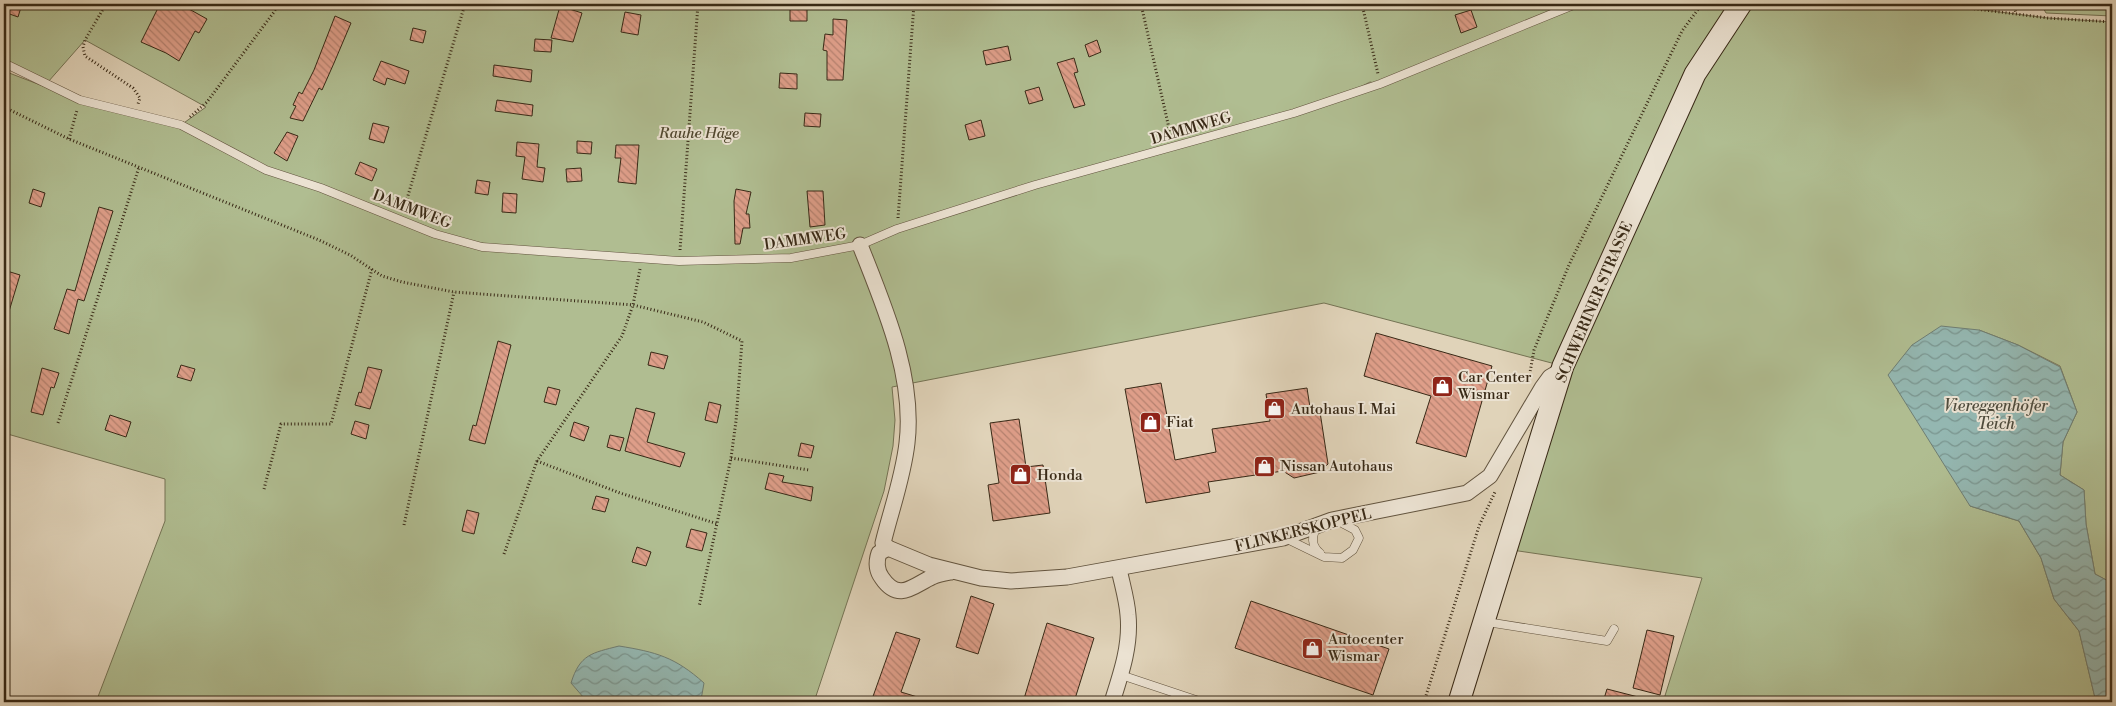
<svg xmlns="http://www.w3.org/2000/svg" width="2116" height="706" viewBox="0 0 2116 706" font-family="'Libre Bodoni',serif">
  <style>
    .green { fill: #b0bd91; stroke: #747354; fill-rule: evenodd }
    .water { fill: url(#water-waves); stroke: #6f7e73 }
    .building { fill: url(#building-back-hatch); stroke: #382916 }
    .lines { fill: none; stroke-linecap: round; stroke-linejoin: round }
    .service-casing { stroke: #62543f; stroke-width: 9 }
    .minor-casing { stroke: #62543f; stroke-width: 17 }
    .secondary-casing { stroke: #382916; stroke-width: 23 }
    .path { stroke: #382916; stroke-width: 3; stroke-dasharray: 1 2.5; stroke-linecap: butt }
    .service { stroke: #ebe2d2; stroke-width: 8 }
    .minor { stroke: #ebe2d2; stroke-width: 15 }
    .secondary { stroke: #ebe2d2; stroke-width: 21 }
    .labels { text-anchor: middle; stroke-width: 4; stroke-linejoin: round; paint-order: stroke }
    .street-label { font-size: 15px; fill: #382916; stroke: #ebe2d2 }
    .park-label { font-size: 15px; font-style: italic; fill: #50472f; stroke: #ebe2d2 }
    .poi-label { font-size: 15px; fill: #382916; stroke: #ebe2d2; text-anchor: start }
    .water-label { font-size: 16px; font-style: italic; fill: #4f4c3d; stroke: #ebe2d2 }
  </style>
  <defs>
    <pattern id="water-waves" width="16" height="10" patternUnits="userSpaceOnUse" patternTransform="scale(1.25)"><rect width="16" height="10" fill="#94b7b1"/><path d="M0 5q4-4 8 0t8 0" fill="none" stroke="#7a958f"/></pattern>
    <pattern id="building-back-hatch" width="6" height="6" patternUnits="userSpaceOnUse" patternTransform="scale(1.25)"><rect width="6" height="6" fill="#de9e89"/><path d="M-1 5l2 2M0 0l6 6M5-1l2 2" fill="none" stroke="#b5816f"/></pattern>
  </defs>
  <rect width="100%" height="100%" fill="#e0d3b9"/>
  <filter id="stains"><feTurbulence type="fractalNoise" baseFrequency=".004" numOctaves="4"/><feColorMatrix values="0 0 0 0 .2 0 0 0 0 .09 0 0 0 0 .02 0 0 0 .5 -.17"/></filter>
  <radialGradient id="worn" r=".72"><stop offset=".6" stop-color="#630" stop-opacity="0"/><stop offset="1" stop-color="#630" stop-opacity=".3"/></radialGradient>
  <!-- green -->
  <g class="green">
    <path d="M4,4H1935L2048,18L2112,22V583L2095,574L2086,524L2084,490L2060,475L2063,442L2077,412L2060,366L2018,345L1979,330L1970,506L2019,521L2041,558L2054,599L2079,631L2096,702H1663L1702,578L1505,549L1563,366L1324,303L892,387L895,420L893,446L884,491L814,702H96L165,521V479L4,433V71L43,86L181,125L206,107L85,40L48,82L4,63ZM1370,82L1379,84L1339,98Z"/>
    <path d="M2041,4H2112V16L2046,13Z"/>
  </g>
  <!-- water -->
  <g class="water">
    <path d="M1941,326L1979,330L2018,345L2060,367L2077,412L2063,442L2060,475L2084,490L2086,524L2095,574L2112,583V702H2096L2079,631L2054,599L2041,558L2019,521L1970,506L1888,375L1912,345Z"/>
    <path d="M619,646C656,652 675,657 704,683L701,700L698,702C659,702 622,699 584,698L571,683C580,654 592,653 619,646Z"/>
  </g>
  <!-- building -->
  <g class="building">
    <path d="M4,4H22L18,17L4,12Z"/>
    <path d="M160,4H180L207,19L199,33L195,31L179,61L166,53L141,42Z"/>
    <path d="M807,5V21H790V6Z"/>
    <path d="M560,6L582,13L573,42L551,38Z"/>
    <path d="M1471,10L1477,27L1461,33L1455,15Z"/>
    <path d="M625,12L641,15L638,35L621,32Z"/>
    <path d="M335,16L351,23L334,63L322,90L319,88L303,121L290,118L296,106L293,105L299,92L302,94L314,70Z"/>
    <path d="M833,19L847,20L843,80H827V51L823,50L825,34L833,35Z"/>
    <path d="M413,28L426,31L423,43L410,40Z"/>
    <path d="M535,39L552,40L551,52L534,51Z"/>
    <path d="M1097,40L1101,52L1089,57L1085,45Z"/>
    <path d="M1008,46L1011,60L986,65L983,51Z"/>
    <path d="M1074,58L1078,72L1074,73L1085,105L1074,108L1057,63Z"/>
    <path d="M381,61L409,71L405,84L387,78L385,85L373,80Z"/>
    <path d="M494,65L532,70L531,82L493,76Z"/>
    <path d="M780,73L797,74V89L779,88Z"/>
    <path d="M1039,87L1043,100L1029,104L1025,91Z"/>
    <path d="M497,100L533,105L532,116L495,111Z"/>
    <path d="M805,113L821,114L820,127L804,126Z"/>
    <path d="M981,120L985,136L969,140L965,125Z"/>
    <path d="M373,123L389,127L384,143L369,139Z"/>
    <path d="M287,132L298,136L287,161L274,153Z"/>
    <path d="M577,141L592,142L591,154L577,153Z"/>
    <path d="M517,142L539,144L537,167L545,168L543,182L522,179L525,157L516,156Z"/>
    <path d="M616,145H639L636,184L618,182L621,158H615Z"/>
    <path d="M360,162L377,169L372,181L355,174Z"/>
    <path d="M581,168L582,181L567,182L566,169Z"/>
    <path d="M477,180L490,182L488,195L475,193Z"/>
    <path d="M33,189L45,193L41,207L29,203Z"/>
    <path d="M736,189L751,192L746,214H749L750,228H743L740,244H735L734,201Z"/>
    <path d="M807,191H823L825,225L810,227Z"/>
    <path d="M503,193L517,194L516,213L502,212Z"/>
    <path d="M99,207L113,211L84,301L78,299L69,334L54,329L67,289L75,291Z"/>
    <path d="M7,271L20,275L7,318H4V282Z"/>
    <path d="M1376,333L1492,366L1466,457L1416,443L1431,396L1364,376Z"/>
    <path d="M498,341L511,345L485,444L469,440L473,425L476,426Z"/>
    <path d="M651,352L668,356L664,369L648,365Z"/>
    <path d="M181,365L195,369L191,381L177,377Z"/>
    <path d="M368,367L382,370L370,409L355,405L359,392L361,393Z"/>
    <path d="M42,368L59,373L54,388L51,387L43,415L31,412Z"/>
    <path d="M1161,383L1175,460L1216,452L1212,429L1270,421L1266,394L1307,388L1311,414L1320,412L1328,464L1320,472L1294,478L1283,471L1208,482L1210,492L1146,503L1125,389Z"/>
    <path d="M548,387L560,390L556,405L544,402Z"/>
    <path d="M709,402L721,405L717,423L705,420Z"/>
    <path d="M636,408L655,413L647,442L685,453L680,467L625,451Z"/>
    <path d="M110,415L131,422L126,437L105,430Z"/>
    <path d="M1019,419L1026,467L1043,465L1050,513L993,521L988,485L999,483L990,423Z"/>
    <path d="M355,421L369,425L366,439L351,434Z"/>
    <path d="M574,422L589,427L584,441L570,436Z"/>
    <path d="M610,435L624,438L620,451L607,447Z"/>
    <path d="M801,443L814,446L811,458L798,456Z"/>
    <path d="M769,473L784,476L782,482L813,487L811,501L765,489Z"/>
    <path d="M596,496L609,499L605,512L592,509Z"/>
    <path d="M467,510L479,513L474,534L462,531Z"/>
    <path d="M691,529L707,533L702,551L686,547Z"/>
    <path d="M637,547L651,552L646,566L632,562Z"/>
    <path d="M971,596L994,604L978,654L956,647Z"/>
    <path d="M1251,601L1389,649L1373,695L1235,648Z"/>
    <path d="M1047,623L1094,638L1074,702H1023Z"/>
    <path d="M1647,630L1674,636L1660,695L1633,688Z"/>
    <path d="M896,632L920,639L901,692L924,699V702H871Z"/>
    <path d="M1607,689L1642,698V702H1603Z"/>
  </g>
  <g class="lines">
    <defs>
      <g id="service">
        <path d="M4,63L80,100L181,125L266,170L321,188L435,234L482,247L679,261L791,258L860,245L897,229L1035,185L1294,113L1380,84L1576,4"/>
        <path d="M1318,526C1311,535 1311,546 1320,553"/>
        <path d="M1287,539L1324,557L1342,558L1353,550L1359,538L1355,530L1340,522"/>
        <path d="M1487,622L1607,641L1614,629"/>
        <path d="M1121,675L1202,702"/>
      </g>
      <g id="minor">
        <path d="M860,245C884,306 915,376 907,443C903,478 891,510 883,543L888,548L929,565L981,578L1011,581L1067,577L1283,538L1332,520L1467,493L1490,476L1542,388L1550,377L1562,370"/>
        <path d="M888,548L879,553C876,562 876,570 882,578C899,603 914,585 932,577C938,574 945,573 951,572"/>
        <path d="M1112,702C1121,674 1131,645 1128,615C1127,600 1122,584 1119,569"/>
      </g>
      <path id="secondary" d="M1459,702L1563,366L1695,74L1741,4"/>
    </defs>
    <!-- service casing -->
    <use href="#service" class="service-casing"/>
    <!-- minor casing -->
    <use href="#minor" class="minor-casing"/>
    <!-- secondary casing -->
    <use href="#secondary" class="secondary-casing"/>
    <!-- path -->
    <g class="path">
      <path d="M106,4L85,40L83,47L85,56L133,88L140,98L138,104"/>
      <path d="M1141,4L1171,137"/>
      <path d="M1362,4L1378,74"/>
      <path d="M1936,4L2048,18L2112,22"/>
      <path d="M2013,4L2016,13"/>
      <path d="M4,107L69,139L319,240L350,255L382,276L402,282L454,292L633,305L703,322L742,341L736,421L731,458L699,607"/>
      <path d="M190,117L207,102L274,12L278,4"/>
      <path d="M69,139L77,110"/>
      <path d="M404,209L465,4"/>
      <path d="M898,218L914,4"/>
      <path d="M680,250L698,4"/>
      <path d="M1529,378L1534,350L1569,265L1682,31L1702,4"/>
      <path d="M58,423L139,167"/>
      <path d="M731,458L809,470"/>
      <path d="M537,461L620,493L718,524"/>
      <path d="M264,489L281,424H331L372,269"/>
      <path d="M404,525L454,292"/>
      <path d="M504,554L537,461L622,336L633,305L640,269"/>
      <path d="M1424,702L1479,526L1495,492"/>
    </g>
    <!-- service -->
    <use href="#service" class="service"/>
    <!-- minor -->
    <use href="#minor" class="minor"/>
    <!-- secondary -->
    <use href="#secondary" class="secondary"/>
  </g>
  <!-- icons -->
  <defs>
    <symbol id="shop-square" viewBox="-11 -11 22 22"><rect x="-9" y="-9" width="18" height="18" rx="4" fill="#8f2418" stroke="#ebe2d2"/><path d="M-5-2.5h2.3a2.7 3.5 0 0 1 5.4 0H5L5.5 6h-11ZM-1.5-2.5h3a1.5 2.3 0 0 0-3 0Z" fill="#fff"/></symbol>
  </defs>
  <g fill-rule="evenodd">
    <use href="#shop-square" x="1430" y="374" width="25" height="25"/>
    <use href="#shop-square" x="1262" y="396" width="25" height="25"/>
    <use href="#shop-square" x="1138" y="410" width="25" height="25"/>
    <use href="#shop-square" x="1252" y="454" width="25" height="25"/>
    <use href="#shop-square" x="1008" y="462" width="25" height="25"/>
    <use href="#shop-square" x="1300" y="636" width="25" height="25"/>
  </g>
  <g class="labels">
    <!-- street labels -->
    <g class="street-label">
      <text transform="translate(1191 128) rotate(-16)" y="5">DAMMWEG</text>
      <text transform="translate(412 209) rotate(21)" y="5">DAMMWEG</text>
      <text transform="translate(805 239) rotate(-8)" y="5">DAMMWEG</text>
      <text transform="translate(1594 302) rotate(-67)" y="5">SCHWERINER STRASSE</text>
      <text transform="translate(1303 530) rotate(-14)" y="5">FLINKERSKOPPEL</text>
    </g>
    <!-- park labels -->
    <g class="park-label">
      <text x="699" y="138">Rauhe Häge</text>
    </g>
    <!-- poi labels -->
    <g class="poi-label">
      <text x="1458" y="382">Car Center<tspan x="1458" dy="17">Wismar</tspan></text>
      <text x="1291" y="414">Autohaus I. Mai</text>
      <text x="1166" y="427">Fiat</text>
      <text x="1280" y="471">Nissan Autohaus</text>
      <text x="1037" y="480">Honda</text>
      <text x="1328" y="644">Autocenter<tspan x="1328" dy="17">Wismar</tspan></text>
    </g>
    <!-- water labels -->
    <g class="water-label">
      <text x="1996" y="411">Viereggenhöfer<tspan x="1996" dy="18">Teich</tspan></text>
    </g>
  </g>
  <!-- margin -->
  <rect width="2116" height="706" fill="none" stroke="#e0d3b9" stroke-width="20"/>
  <rect x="5" y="5" width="2106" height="696" fill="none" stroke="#382916" stroke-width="2.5"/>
  <rect x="10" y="10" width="2096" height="686" fill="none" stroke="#382916"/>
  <rect width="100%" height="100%" filter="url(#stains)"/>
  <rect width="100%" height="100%" fill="url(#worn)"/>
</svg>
